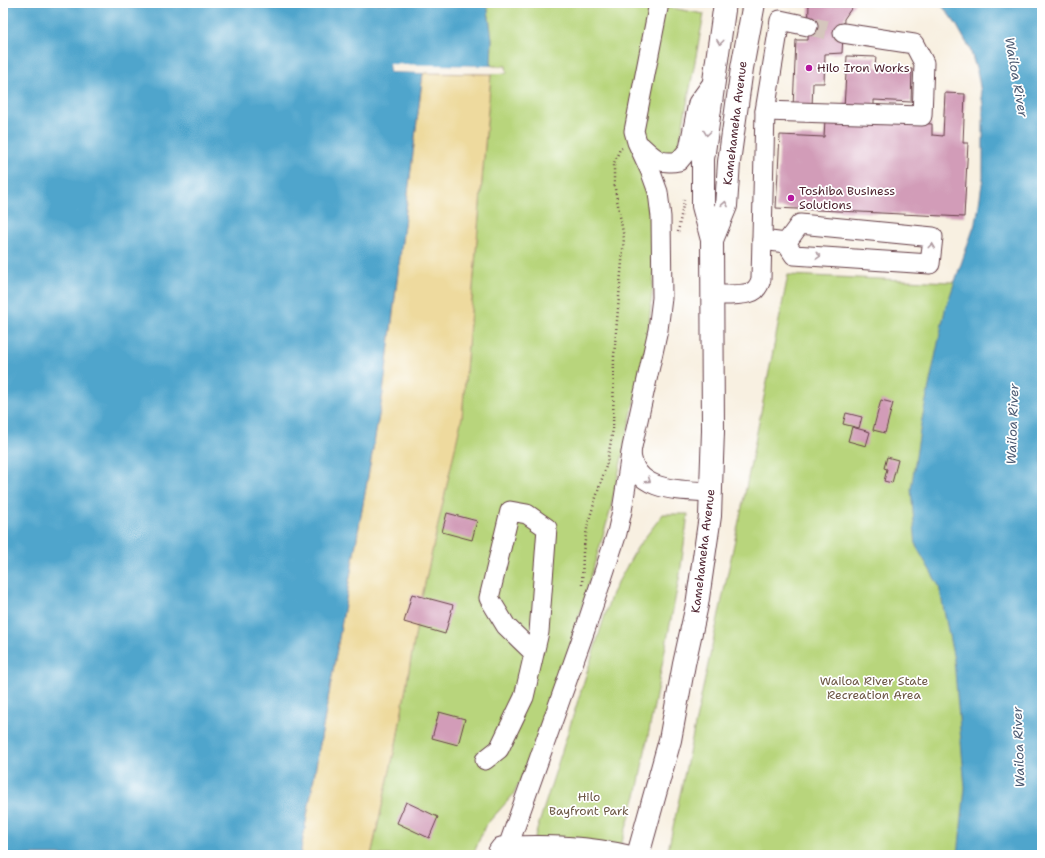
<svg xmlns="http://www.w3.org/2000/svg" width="1045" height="858" viewBox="0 0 1045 858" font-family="'Shantell Sans',sans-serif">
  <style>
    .green { fill: #b8d57b; stroke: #817a53 }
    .sand { fill: #eeda9e; stroke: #9c7c64 }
    .water { fill: #50a5cc; stroke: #4d627c }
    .pier { fill: #f8f0e1 }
    .building { fill: #d29cb8 }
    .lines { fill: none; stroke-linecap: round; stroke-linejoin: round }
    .minor-tunnel { stroke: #d5c6bd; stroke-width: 19; stroke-dasharray: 19 10; stroke-linecap: butt }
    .minor-casing { stroke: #643e46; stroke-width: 21 }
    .major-casing { stroke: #643e46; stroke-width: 24 }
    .path { stroke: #643e46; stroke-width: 2.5; stroke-dasharray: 1 3; stroke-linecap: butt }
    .minor { stroke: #fff; stroke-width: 19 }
    .major { stroke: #fff; stroke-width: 22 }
    .oneway { stroke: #ae9aa0 }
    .poi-dot { fill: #b5179e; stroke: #fff; stroke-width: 1.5 }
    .labels { text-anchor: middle; stroke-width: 3.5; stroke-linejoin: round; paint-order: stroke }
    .poi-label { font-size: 12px; fill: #4a1f2b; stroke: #fff; text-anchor: start }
    .street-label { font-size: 12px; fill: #4a1f2b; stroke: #fff }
    .park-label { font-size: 12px; fill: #6b5643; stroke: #fff }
    .water-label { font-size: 13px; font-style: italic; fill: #4d5b73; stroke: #fff }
  </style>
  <rect width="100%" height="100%" fill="#fff"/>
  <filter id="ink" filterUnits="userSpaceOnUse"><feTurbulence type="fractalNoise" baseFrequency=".025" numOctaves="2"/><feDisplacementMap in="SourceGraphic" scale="8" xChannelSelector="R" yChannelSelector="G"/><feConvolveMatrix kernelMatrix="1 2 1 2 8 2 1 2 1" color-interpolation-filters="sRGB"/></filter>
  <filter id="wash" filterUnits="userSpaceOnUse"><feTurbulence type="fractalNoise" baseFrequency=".012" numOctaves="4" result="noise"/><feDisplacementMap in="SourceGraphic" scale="16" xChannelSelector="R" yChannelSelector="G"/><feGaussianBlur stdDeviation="0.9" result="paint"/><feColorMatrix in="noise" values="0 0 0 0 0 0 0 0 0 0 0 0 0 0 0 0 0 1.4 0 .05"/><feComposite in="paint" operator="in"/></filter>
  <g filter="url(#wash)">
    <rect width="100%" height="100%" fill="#f8f0e1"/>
    <!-- green -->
    <g class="green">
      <path d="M487,3H660L672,8L704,14L679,146L670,152L663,153L647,177L655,217V265L647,343L610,512L570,646L531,757L514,794L485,826L473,855H371L397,739L421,601L462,416L491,74L507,73L506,66H491L492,39Z"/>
      <path d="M788,275L951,282L1042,284V855H667L745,493Z"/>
      <path d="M663,514H688L680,574L637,792L618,855H529L612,593L637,548Z"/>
    </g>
    <!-- sand -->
    <path class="sand" d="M423,73L491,74L462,417L421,601L397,739L371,855H300L383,393Z"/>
    <!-- water -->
    <g class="water">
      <path d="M3,3H487L492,39L491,66L389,65L390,72L423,73L383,393L300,855H3Z"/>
      <path d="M940,3H1042V855H958L965,788L954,660L939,586L916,546L911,489L921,424L945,310L977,218L983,177V105L978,75L970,49L956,24Z"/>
    </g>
    <!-- pier -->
    <path class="pier" d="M389,64L491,66H493L491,68L391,67L392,70L423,71L425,73H423L390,72Z"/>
    <g id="blocks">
      <!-- building -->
      <g class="building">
        <path d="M809,3H855L844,19L842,53L825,54L824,83H813L812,106L793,107L796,40H808Z"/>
        <path d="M847,56L876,57L875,67L912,69L911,102L874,100V109L844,108Z"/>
        <path d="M945,93L965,94L963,143H968L964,217L776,208L780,135L824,137L825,119L932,124V135L943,136Z"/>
        <path d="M881,400L893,403L885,433L873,430Z"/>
        <path d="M846,413L862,417L859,428L843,424Z"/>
        <path d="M852,427L870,432L866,446L848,441Z"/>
        <path d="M887,457L898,460L892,483L884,481L887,469L884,468Z"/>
        <path d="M447,513L477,521L472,540L442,532Z"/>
        <path d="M412,594L453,605L445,634L404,622Z"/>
        <path d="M439,712L465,719L458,745L432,738Z"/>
        <path d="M406,802L438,817L429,838L397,823Z"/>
      </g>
    </g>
  </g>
  <g filter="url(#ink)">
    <use href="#blocks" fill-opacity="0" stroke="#643e46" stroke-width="1"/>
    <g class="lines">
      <!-- minor-tunnel -->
      <path class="minor-tunnel" d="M808,26L843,33"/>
      <defs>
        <g id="minor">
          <path d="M765,111L922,116L924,63L914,44L843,33"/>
          <path d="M641,146C654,158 660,165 679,161L689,149L698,103L714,81"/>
          <path d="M762,240L786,243L794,255L930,264L933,237L800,224L786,243"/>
          <path d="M712,295C722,295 748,296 755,290C758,287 760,283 761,279L765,111L780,20L808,26"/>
          <path d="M631,453C634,493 682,490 712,492"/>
          <path d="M485,760L499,749L524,697L539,632L547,528L527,514L510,511L489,598L506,626L534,653"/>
          <path d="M498,851L501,847L508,846C548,845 588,845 628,855"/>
          <path d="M505,855L586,627L617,533L622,511L632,447L658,330L662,298L661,217L658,192L650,170L637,142L634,131L659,3"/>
        </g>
        <g id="major">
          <path d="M712,240L726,206L729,162L742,68L754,3"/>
          <path d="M638,855L670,740L684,664L697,605L710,516L713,431L712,240L703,206V159L725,3"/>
        </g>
      </defs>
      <!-- minor casing -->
      <use href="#minor" class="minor-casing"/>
      <!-- major casing -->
      <use href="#major" class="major-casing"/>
      <!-- path -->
      <g class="path">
        <path d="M678,232L684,200"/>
        <path d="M582,585L583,552L588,523L607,463L613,429L614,356L624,238L614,183V163L620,149L622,148"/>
      </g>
      <!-- minor -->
      <use href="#minor" class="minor"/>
      <!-- major -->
      <use href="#major" class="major"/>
    </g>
    <!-- one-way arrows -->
    <defs><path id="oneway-chevron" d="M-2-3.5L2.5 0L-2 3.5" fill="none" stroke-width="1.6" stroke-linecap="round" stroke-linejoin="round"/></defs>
    <g class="oneway">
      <use href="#oneway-chevron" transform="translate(720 42) rotate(97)"/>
      <use href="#oneway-chevron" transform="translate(707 133) rotate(98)"/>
      <use href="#oneway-chevron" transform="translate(725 204) rotate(-80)"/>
      <use href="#oneway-chevron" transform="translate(932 246) rotate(-83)"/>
      <use href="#oneway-chevron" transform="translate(818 256) rotate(4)"/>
      <use href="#oneway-chevron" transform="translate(648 480) rotate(34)"/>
    </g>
  </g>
  <!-- markers -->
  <g class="poi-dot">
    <circle cx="809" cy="68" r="4"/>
    <circle cx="791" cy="198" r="4"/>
  </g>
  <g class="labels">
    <!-- poi labels -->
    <g class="poi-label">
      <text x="817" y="72">Hilo Iron Works</text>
      <text x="799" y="195">Toshiba Business<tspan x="799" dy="14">Solutions</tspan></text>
    </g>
    <!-- street labels -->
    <g class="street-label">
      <text transform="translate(735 123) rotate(-83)" y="4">Kamehameha Avenue</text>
      <text transform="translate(703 551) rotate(-83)" y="4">Kamehameha Avenue</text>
    </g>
    <!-- park labels -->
    <g class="park-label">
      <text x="874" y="685">Wailoa River State<tspan x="874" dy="14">Recreation Area</tspan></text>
      <text x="589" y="801">Hilo<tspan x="589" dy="14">Bayfront Park</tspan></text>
    </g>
    <!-- water labels -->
    <g class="water-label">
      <text transform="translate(1017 77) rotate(80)" y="5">Wailoa River</text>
      <text transform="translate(1012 424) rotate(-88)" y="5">Wailoa River</text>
      <text transform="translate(1018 747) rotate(-92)" y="5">Wailoa River</text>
    </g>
  </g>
  <!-- margin -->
  <rect width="1045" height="858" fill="none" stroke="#fff" stroke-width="16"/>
</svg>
